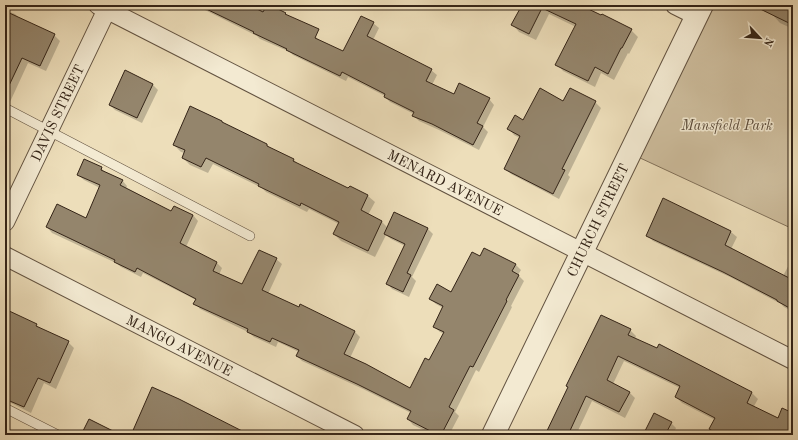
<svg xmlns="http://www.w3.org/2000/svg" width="798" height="440" viewBox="0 0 798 440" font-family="'Old Standard TT',serif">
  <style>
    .green { fill: #cebe9e; stroke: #81715a }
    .shadow { fill: #0003 }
    .building { fill: #94856c; stroke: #342417 }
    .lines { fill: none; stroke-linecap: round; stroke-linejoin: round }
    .service-casing { stroke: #625240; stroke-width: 10 }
    .minor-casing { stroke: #625240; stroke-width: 20 }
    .tertiary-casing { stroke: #625240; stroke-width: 24 }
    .service { stroke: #f3ead2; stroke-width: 9 }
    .minor { stroke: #f3ead2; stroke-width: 18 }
    .tertiary { stroke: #f3ead2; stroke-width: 22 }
    .labels { text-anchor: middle; stroke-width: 3; stroke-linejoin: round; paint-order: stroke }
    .street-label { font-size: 14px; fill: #342417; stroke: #f3ead2 }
    .park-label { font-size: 14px; font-style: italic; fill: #5a4a39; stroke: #f3ead2 }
  </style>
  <rect width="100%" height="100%" fill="#eddeba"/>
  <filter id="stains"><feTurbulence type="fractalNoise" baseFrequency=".005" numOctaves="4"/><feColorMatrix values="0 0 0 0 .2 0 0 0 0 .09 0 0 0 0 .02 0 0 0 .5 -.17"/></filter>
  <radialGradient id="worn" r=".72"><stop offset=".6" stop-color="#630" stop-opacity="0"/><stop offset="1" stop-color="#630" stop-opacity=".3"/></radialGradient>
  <!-- green -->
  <path class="green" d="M711,5H793V229L638,157Z"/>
  <!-- shadow -->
  <g class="shadow">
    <path d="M199,5H251L315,36L320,41L344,53L373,23L379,28L373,40L431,70L437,75L432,85L454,95L489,99L494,105L483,127L488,132L479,150L439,130L419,121L413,115L414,114L390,102L385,97V96L348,77L346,81L293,55L290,52L260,39L257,36L203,9Z"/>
    <path d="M513,5H578L631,30L638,37L629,54L628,53L614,80L601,73L595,87L563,71L557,64L576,27L549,14L536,40L519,32L513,25L521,9Z"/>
    <path d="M775,5H793V29L780,23L771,13Z"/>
    <path d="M5,10L15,14L19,18L54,35L60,41L46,71L28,63L10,102L5,100Z"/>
    <path d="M125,72L153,85L158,90L142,123L115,110L110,105Z"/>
    <path d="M595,102L601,108L568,175L570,177L559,199L511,174L505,168L520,138L514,135L509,129L523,121L564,103Z"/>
    <path d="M224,124L267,145L270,148L293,159L298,164L349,190L350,187L368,196L375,202L368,215L382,222L388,228L395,214L428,229L433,234L412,277L416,281L409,297L392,289L387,283L405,246L391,239L386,235L375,257L341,241L334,234L339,224L309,209L307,212L266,192L262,188L213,164L208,173L190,165L183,158L185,153L181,152L174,145Z"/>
    <path d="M5,142L10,147L5,156Z"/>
    <path d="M101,168L106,173L122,180L127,186L126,189L172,213L174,207L193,215L198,221L186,247L217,263L222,268L219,275L243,286L276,259L282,264L268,294L355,332L360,337L350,358L411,389L430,362L444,334L440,332L434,327L443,308L436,304L430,299L452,293L480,257L484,249L516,265L521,270L518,275L524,281L511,306L512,307L479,372L476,370L455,412L459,416L449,435H434L413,425L408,419L411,413L363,389L302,361L297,356L299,352L278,342L276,347L254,337L248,332L200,309L195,303L196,300L143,273L141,277L121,267L116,263L52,233L47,227L87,219L100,188L84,180L78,175Z"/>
    <path d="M664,200L731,232L737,237L731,249L783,276L793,257V312L784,307L781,304L730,277L653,241L647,235Z"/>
    <path d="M6,311L36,325L41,329L68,342L74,348L56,389L44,383L31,413L5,400Z"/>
    <path d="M630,330L636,336L635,339L657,350L659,346L752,393L758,399L753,408L778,419L793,414V435H716L710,429L715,420L682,403L676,397L680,388L624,361L613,384L629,392L635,398L625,418L592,401L576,435H546Z"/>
    <path d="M671,423L676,428L673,435H650Z"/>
  </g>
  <!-- building -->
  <g class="building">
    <path d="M198,5H249L263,12L267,5H270L286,13L285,14L319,29L315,38L343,51L361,16L374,22L367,36L432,69L426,81L454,94L459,83L490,98L477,123L483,126L473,145L432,124L412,116L414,112L384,97L385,94L342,72L340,76L286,50L287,49L253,33L254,32Z"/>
    <path d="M522,5H580L601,15L602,14L632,29L622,48H621L608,74L595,67L588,81L555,65L576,24L542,8L529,34L511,25Z"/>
    <path d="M752,5H793V25Z"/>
    <path d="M5,11L55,34L40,66L22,58L5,94Z"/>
    <path d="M125,70L153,84L137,118L109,105Z"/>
    <path d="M540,88L563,101L570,88L596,101L562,169L565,170L553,194L504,169L520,136L507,129L515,115L523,120Z"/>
    <path d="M190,106L222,121V122L267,144V146L294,159L293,161L348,188L350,186L368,195L361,210L382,221L368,251L333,234L339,222L301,203L300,206L258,186L259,184L206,158L201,167L182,158L185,150L173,145Z"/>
    <path d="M84,159L102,167L101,170L123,180L120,185L171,211L174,206L193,215L180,243L217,262L213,271L242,284L259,250L277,258L262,290L299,307L300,304L355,331L344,354L366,364L410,388L425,358L429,360L444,332L433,327L443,306L429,299L437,284L451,292L472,252L480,256L484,248L516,264L512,271L519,275L506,300L507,301L473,367L470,366L449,407L454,410L441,435H438L407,419L411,411L357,384L296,356L299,350L272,338L270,342L247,332L248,329L193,304L196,299L137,268L135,272L114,262L115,260L46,227L57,204L86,218L100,185L77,175Z"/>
    <path d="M663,198L731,231L725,245L793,280V310L777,301V300L723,272L646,236Z"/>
    <path d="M394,212L428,228L407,273L411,275L403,292L386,284L405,244L384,234Z"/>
    <path d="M5,309L37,324L36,326L69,341L50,383L38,378L24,407L5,399Z"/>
    <path d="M601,315L631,329L628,335L657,348L659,344L752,392L747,403L778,418L782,408L793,413V435H720L709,429L715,418L675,397L680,386L618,356L607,380L630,392L619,412L586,396L568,435H545L568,387L566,386Z"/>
    <path d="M152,387L179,399L250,435H131Z"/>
    <path d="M654,413L672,422L665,435H643Z"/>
    <path d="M89,419L121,435H81Z"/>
  </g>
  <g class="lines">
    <defs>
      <g id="service">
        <path d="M5,108L250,236"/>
        <path d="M5,408L58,435"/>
      </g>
      <g id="minor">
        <path id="s1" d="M98,5L793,360"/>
        <path d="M675,5L697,16"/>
        <path id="s2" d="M5,222L109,5"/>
        <path id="s3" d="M5,256L355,435"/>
      </g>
      <g id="tertiary">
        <path id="s4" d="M493,435L702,5"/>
      </g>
    </defs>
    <!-- service casing -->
    <use href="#service" class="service-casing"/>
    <!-- minor casing -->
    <use href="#minor" class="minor-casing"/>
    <!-- tertiary casing -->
    <use href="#tertiary" class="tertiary-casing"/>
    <!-- service -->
    <use href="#service" class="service"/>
    <!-- minor -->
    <use href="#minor" class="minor"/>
    <!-- tertiary -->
    <use href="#tertiary" class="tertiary"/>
  </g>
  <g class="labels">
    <!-- street labels -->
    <g class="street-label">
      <text dy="5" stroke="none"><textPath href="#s2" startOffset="121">DAVIS STREET</textPath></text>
      <text dy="5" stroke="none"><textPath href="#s1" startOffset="390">MENARD AVENUE</textPath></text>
      <text dy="5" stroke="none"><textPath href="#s4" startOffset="239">CHURCH STREET</textPath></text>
      <text dy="5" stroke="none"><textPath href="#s3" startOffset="196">MANGO AVENUE</textPath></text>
    </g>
    <!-- park labels -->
    <g class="park-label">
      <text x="727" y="130">Mansfield Park</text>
    </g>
  </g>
  <!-- margin -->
  <rect width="798" height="440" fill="none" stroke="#eddeba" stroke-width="20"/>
  <rect x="6" y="6" width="786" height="428" fill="none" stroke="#342417" stroke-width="2"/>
  <rect x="10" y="10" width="778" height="420" fill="none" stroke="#342417"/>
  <!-- north arrow -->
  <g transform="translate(760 38) rotate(116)" stroke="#f3ead2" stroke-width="3" paint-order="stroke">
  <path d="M0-3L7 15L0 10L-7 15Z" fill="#342417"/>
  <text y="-6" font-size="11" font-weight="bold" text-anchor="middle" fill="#342417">N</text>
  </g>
  <rect width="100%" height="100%" filter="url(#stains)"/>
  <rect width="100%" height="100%" fill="url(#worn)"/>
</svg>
